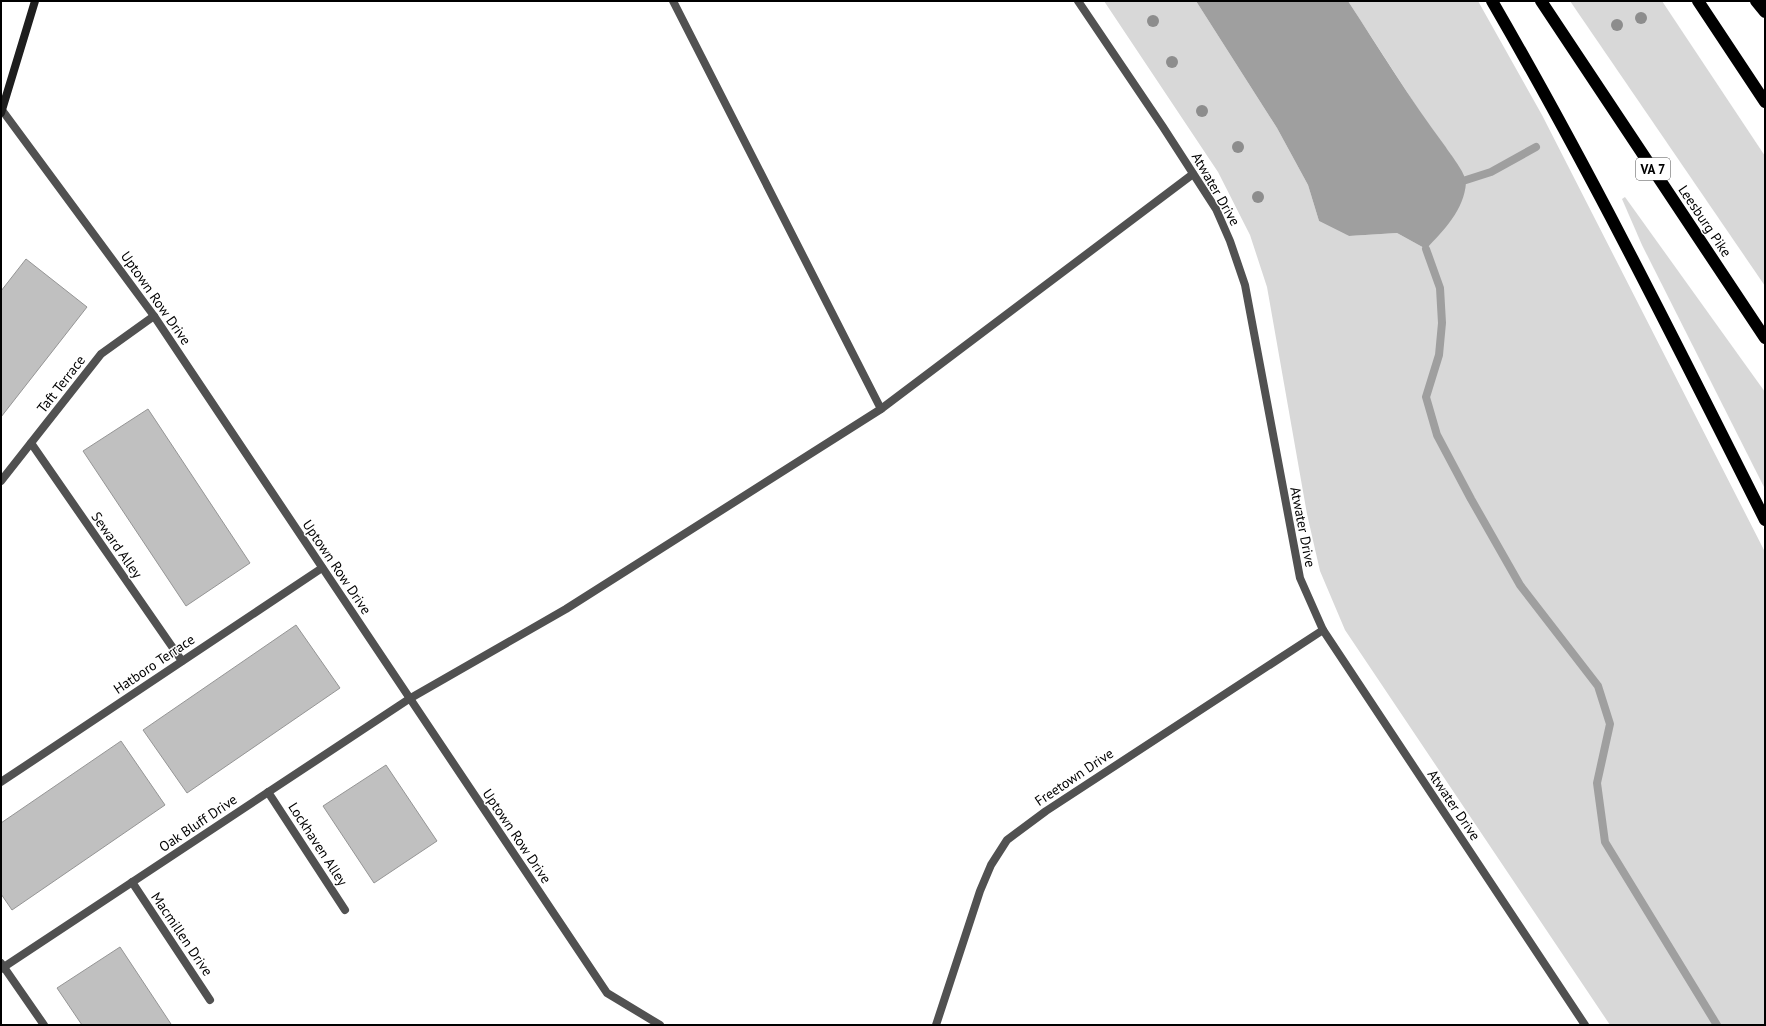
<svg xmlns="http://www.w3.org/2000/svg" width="1766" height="1026" viewBox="0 0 1766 1026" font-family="'PT Sans',sans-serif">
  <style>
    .green { fill: #d8d8d8 }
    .water { fill: #9f9f9f }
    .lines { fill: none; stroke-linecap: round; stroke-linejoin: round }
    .stream { stroke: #9f9f9f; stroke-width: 8 }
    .building { fill: #c0c0c0; stroke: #959595 }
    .lane { stroke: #515151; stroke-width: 8 }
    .street { stroke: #515151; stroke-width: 8 }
    .secondary { stroke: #1e1e1e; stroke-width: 8 }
    .highway { stroke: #000; stroke-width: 12 }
    .tree { fill: #8d8d8d }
    .labels { text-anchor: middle; stroke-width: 3; stroke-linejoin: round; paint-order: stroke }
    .shield { fill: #fff; stroke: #4c4c4c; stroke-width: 1 }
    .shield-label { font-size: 13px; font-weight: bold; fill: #000 }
    .street-label { font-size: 14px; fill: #000; stroke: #fff }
  </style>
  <rect width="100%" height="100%" fill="#fff"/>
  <!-- green -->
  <g class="green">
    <path d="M1104,1H1196L1277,128L1308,185L1319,221L1349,236L1397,233L1426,249L1455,161L1420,112L1348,1H1478L1542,115L1765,552V1025H1610L1345,630L1320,571L1307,514L1267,287L1250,235L1218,172Z"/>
    <path d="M1570,1H1662L1765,156V286Z"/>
    <path d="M1625,197L1765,392V489L1642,245L1622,199Z"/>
  </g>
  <!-- water -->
  <path class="water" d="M1196,1H1348C1380,50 1410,99 1445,146C1450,154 1466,173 1466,183C1464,210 1444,230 1426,249L1397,233L1349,236L1319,221L1308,185L1277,128Z"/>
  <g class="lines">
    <!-- stream -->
    <g class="stream">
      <path d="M1466,180L1491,172L1536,147"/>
      <path d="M1426,249L1440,288L1442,323L1439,355L1426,397L1437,435L1471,499L1520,585L1598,686L1610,724L1597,783L1605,842L1717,1025"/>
    </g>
  </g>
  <!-- building -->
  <g class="building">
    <path d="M26,259L87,307L1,417V291Z"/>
    <path d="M148,409L250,563L186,606L83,451Z"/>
    <path d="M296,625L340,688L187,793L143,730Z"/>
    <path d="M121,741L165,805L12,910L1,894V823Z"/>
    <path d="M386,765L437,841L374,883L323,806Z"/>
    <path d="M120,947L171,1024L169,1025H82L57,988Z"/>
  </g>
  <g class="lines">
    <!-- lane -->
    <g class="lane">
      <path d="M673,1L881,409"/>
      <path d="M31,443L182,661"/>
      <path d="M409,699L566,609L881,409L1193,174"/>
      <path d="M268,792L345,910"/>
      <path d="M132,882L210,1000"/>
    </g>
    <!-- street -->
    <g class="street">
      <path d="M1078,1L1163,127L1216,209L1230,241L1245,285L1300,578L1323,630L1585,1025"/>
      <path d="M2,110L154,316L607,993L660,1025"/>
      <path d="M1,481L101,354L154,316"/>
      <path d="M1,782L322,568"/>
      <path d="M1,963L44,1025"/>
      <path d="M1,969L409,699"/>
      <path d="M936,1025L980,891L991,865L1007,840L1046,811L1323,630"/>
    </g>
    <!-- secondary -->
    <path class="secondary" d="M1,113L35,1"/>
    <!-- highway -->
    <g class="highway">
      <path d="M1492,1C1590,170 1677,345 1765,520"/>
      <path d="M1541,1L1765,338"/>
      <path d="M1698,1L1765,102"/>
      <path d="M1756,1L1765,12"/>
    </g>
  </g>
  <!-- trees -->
  <g class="tree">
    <circle cx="1641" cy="18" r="6"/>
    <circle cx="1153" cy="21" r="6"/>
    <circle cx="1617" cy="25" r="6"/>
    <circle cx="1172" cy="62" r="6"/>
    <circle cx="1202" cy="111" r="6"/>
    <circle cx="1238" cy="147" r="6"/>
    <circle cx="1258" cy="197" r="6"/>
  </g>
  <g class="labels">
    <!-- shield labels -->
    <rect class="shield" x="1636" y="158" width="34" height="22" rx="3"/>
    <g class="shield-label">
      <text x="1653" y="174">VA 7</text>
    </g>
    <!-- street labels -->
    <g class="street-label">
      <text transform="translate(1216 189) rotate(60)" y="5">Atwater Drive</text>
      <text transform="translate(1705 221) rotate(56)" y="5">Leesburg Pike</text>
      <text transform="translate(156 298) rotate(55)" y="5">Uptown Row Drive</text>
      <text transform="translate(61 384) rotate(-52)" y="5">Taft Terrace</text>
      <text transform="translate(1303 527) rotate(79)" y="5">Atwater Drive</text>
      <text transform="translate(117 545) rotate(55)" y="5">Seward Alley</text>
      <text transform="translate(337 567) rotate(56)" y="5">Uptown Row Drive</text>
      <text transform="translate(154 664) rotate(-34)" y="5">Hatboro Terrace</text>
      <text transform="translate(1074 777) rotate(-34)" y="5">Freetown Drive</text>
      <text transform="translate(1454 805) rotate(56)" y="5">Atwater Drive</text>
      <text transform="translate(198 823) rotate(-34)" y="5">Oak Bluff Drive</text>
      <text transform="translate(517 836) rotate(56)" y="5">Uptown Row Drive</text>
      <text transform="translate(318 844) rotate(57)" y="5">Lockhaven Alley</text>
      <text transform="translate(182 934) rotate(56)" y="5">Macmillen Drive</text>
    </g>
  </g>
  <!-- border -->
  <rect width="1766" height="1026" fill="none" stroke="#000000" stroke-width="4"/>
</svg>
